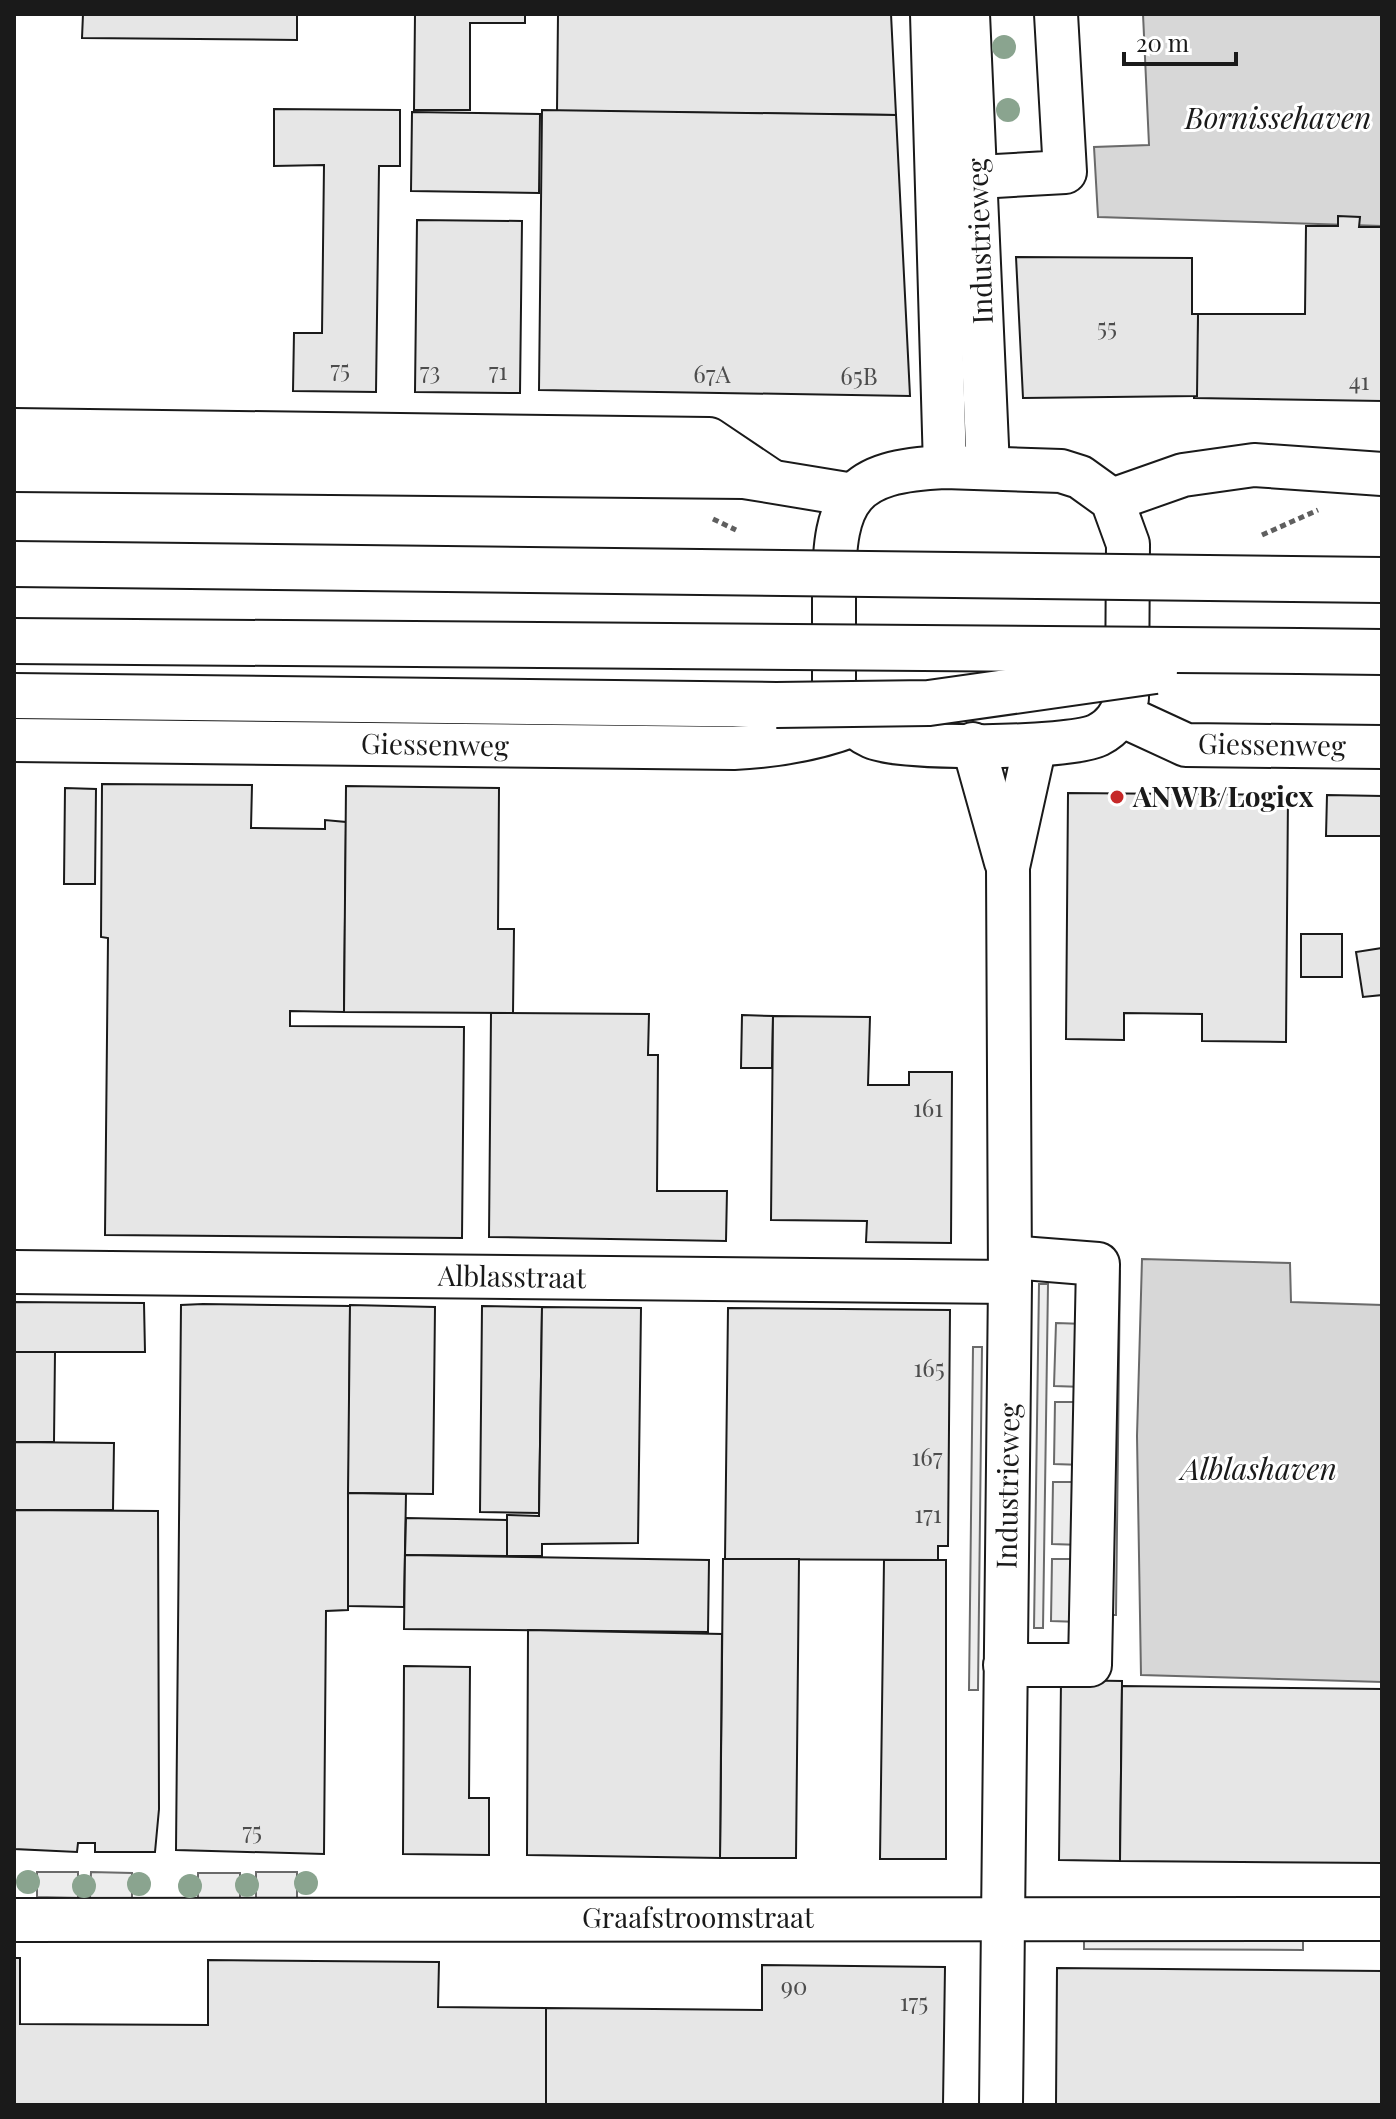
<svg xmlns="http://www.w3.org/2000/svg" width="1396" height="2119" viewBox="0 0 1396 2119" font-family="'Playfair Display',serif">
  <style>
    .built { fill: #ededed; stroke: #6a6a6a; stroke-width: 2 }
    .water { fill: #d7d7d7; stroke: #6a6a6a; stroke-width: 2 }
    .building { fill: #e6e6e6; stroke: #1a1a1a; stroke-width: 2 }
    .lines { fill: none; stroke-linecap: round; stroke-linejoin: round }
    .minor-casing { stroke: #1a1a1a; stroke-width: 46 }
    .highway-casing { stroke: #1a1a1a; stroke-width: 48 }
    .path { stroke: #5f5f5f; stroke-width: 5; stroke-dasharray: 6 4; stroke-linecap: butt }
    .minor { stroke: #fff; stroke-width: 42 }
    .highway { stroke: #fff; stroke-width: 44 }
    .highway-bridge-casing { stroke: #1a1a1a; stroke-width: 48; stroke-linecap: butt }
    .highway-bridge { stroke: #fff; stroke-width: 44 }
    .tree { fill: #8aa48f }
    .poi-dot { fill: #c62828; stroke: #fff; stroke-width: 3 }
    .labels { text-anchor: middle; stroke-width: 6; stroke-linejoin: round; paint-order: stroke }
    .number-label { font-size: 24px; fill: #4d4d4d }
    .street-label { font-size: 28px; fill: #1a1a1a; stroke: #fff }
    .poi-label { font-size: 28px; font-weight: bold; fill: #1a1a1a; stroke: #fff; text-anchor: start }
    .water-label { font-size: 30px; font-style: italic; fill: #1a1a1a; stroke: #fff }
  </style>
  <rect width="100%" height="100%" fill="#fff"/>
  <!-- built -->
  <g class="built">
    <path d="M1111,1271H1120L1116,1615H1107Z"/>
    <path d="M1039,1284H1048L1043,1628H1034Z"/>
    <path d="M1056,1323L1085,1324L1084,1387L1054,1386Z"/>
    <path d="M973,1347H982L978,1690H969Z"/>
    <path d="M1055,1402H1085L1083,1465L1054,1464Z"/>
    <path d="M1053,1482H1083L1082,1545L1052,1544Z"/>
    <path d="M1052,1559H1082L1080,1622L1051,1621Z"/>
    <path d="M37,1872H78V1898L37,1897Z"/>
    <path d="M91,1872L132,1873V1898H90Z"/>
    <rect x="256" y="1872" width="41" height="26"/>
    <rect x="198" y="1873" width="42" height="25"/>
    <path d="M1084,1940L1303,1941V1950L1084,1949Z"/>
  </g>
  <!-- water -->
  <g class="water">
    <path d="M1143,14H1382V226L1098,217L1094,147L1149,145Z"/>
    <path d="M1142,1259L1290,1263L1291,1302L1382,1305V1682L1141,1675L1137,1436Z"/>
  </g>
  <!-- building -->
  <g class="building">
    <path d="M83,14H297V40L82,38Z"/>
    <path d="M415,14H525V23H470V110H414Z"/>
    <path d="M558,14H891L896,115L557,111Z"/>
    <path d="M274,109L400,110V166H379L376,392L293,391L294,333H322L324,165L274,166Z"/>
    <path d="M542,110L896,115L910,396L539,390Z"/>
    <path d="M412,112L540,114L539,193L411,191Z"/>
    <path d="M1338,216L1360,217L1359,227H1382V401L1194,398L1198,314H1305L1306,226H1338Z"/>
    <path d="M417,220L522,221L520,393L415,392Z"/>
    <path d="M1016,257L1192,258V314H1198L1197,396L1023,398Z"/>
    <path d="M102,784L252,785L251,828L325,829V820L346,822L344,1012L290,1011V1026L464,1027L462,1238L105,1235L108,938L101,937Z"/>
    <path d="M346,786L499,788L498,929H514L513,1013L344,1012Z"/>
    <path d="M65,788L96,789L95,884H64Z"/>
    <path d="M1068,793L1288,795L1286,1042L1202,1041V1014L1124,1013V1040L1066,1039Z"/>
    <path d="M1327,795L1382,796V836H1326Z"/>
    <rect x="1301" y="934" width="41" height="43"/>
    <path d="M1382,948V995L1363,997L1356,952Z"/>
    <path d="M491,1013L649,1014L648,1055H658L657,1191H727L726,1241L489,1237Z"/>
    <path d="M742,1015L773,1016L772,1068H741Z"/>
    <path d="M773,1016L870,1017L868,1085H909V1072H952L951,1243L866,1242L867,1221L771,1220Z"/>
    <path d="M14,1302L144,1303L145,1352H14Z"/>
    <path d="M203,1304L350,1306L348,1610L326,1611L324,1854L176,1850L181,1305Z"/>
    <path d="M350,1305L435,1307L433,1494L348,1493Z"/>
    <path d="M482,1306L542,1307L539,1513L480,1512Z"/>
    <path d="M542,1307L641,1308L638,1543L542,1544V1556H507V1515L539,1516Z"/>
    <path d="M728,1308L950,1310L948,1546H938V1560L725,1559Z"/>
    <path d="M14,1352H55L54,1442H14Z"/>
    <path d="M14,1442L114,1443L113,1510H14Z"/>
    <path d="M348,1493L406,1494L404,1607L348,1606Z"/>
    <path d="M14,1510L158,1511L159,1809L155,1852H95V1843H78L77,1852L14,1849Z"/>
    <path d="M406,1518L507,1520V1556L405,1555Z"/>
    <path d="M405,1555L709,1560L708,1632L404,1629Z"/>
    <path d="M723,1559H799L796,1858H720Z"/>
    <path d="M884,1560H946V1859H880Z"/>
    <path d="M528,1630L722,1634L720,1858L527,1855Z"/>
    <path d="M404,1666L470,1667L469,1798H489V1855L403,1854Z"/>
    <path d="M1061,1680L1122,1681L1120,1861L1059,1860Z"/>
    <path d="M1122,1686L1382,1689V1863L1120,1861Z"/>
    <path d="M14,1958H20V2024L208,2025V1960L439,1962L438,2007L546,2008V2105H14Z"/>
    <path d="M762,1965L945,1967L943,2105H546V2008L762,2010Z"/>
    <path d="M1057,1968L1382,1971V2105H1056Z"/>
  </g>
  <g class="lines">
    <defs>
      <g id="minor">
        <path d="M932,14L945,467"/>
        <path d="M968,14L988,468"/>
        <path d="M978,177L1065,172L1056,14"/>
        <path d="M14,430L709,439L770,480"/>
        <path d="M945,467L1061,471L1080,477L1112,500L1128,544L1127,698C1121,715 1114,727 1098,735C1069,749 900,750 872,737C851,727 842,713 834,692C834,657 834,622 834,588C834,497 851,471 945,467Z"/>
        <path d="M14,470L744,477L853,495"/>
        <path d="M1112,500L1183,475L1254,465L1382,474"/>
        <path d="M1121,715L1186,745L1382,747"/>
        <path d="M14,740L734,748C776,746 814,740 853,725"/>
        <path d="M973,744L1006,862"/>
        <path d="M14,1272L1010,1282"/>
        <path d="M1005,1665H1090L1098,1264L1010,1257"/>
        <path d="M14,1920L1382,1919"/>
        <path d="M1001,2105L1010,1282L1008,867L1035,745"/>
      </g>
      <g id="highway">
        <path d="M1299,651L1382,652"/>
        <path d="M14,696L776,705"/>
      </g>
    </defs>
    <!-- minor casing -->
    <use href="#minor" class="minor-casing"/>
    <!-- highway casing -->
    <use href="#highway" class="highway-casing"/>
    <!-- path -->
    <g class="path">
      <path d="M713,519L736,530"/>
      <path d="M1262,535L1318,510"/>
    </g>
    <!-- minor -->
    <use href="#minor" class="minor"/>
    <!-- highway -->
    <use href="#highway" class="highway"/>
    <defs>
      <g id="highway-bridge">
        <path d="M14,564L1382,580"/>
        <path d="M14,641L1299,651"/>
        <path d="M776,705L929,703L1155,671"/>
      </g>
    </defs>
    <!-- highway-bridge casing -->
    <use href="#highway-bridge" class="highway-bridge-casing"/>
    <!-- highway-bridge -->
    <use href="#highway-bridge" class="highway-bridge"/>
  </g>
  <!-- trees -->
  <g class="tree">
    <circle cx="1004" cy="47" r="12"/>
    <circle cx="1008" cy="110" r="12"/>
    <circle cx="28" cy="1882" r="12"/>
    <circle cx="306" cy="1883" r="12"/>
    <circle cx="139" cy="1884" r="12"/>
    <circle cx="247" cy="1885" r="12"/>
    <circle cx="84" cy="1886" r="12"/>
    <circle cx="190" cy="1886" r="12"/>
  </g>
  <!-- markers -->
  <circle class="poi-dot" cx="1117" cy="797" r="8"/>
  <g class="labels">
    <!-- number labels -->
    <g class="number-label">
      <text x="1107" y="336">55</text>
      <text x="340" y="378">75</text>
      <text x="430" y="380">73</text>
      <text x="498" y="380">71</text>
      <text x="712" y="383">67A</text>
      <text x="859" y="385">65B</text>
      <text x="1359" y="390">41</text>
      <text x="928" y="1117">161</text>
      <text x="929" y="1377">165</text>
      <text x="927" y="1466">167</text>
      <text x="928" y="1523">171</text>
      <text x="252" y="1840">75</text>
      <text x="794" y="1995">90</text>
      <text x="914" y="2011">175</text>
    </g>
    <!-- street labels -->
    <g class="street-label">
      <text transform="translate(980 241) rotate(-92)" y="10">Industrieweg</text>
      <text transform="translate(435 745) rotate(1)" y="10">Giessenweg</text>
      <text transform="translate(1272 745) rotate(1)" y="10">Giessenweg</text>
      <text transform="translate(512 1277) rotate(1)" y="10">Alblasstraat</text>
      <text transform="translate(1008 1486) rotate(-89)" y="10">Industrieweg</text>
      <text x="698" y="1928">Graafstroomstraat</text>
    </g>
    <!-- poi labels -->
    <g class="poi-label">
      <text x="1133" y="807">ANWB/Logicx</text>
    </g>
    <!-- water labels -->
    <g class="water-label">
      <text x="1278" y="129">Bornissehaven</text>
      <text x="1259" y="1480">Alblashaven</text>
    </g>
  </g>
  <!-- border -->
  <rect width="1396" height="2119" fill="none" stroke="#1a1a1a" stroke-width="32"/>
  <!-- scale -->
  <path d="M1124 52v12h112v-12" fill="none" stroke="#1a1a1a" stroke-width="4"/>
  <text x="1136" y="52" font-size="24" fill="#1a1a1a" stroke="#ffffff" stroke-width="6" paint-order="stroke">20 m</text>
</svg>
